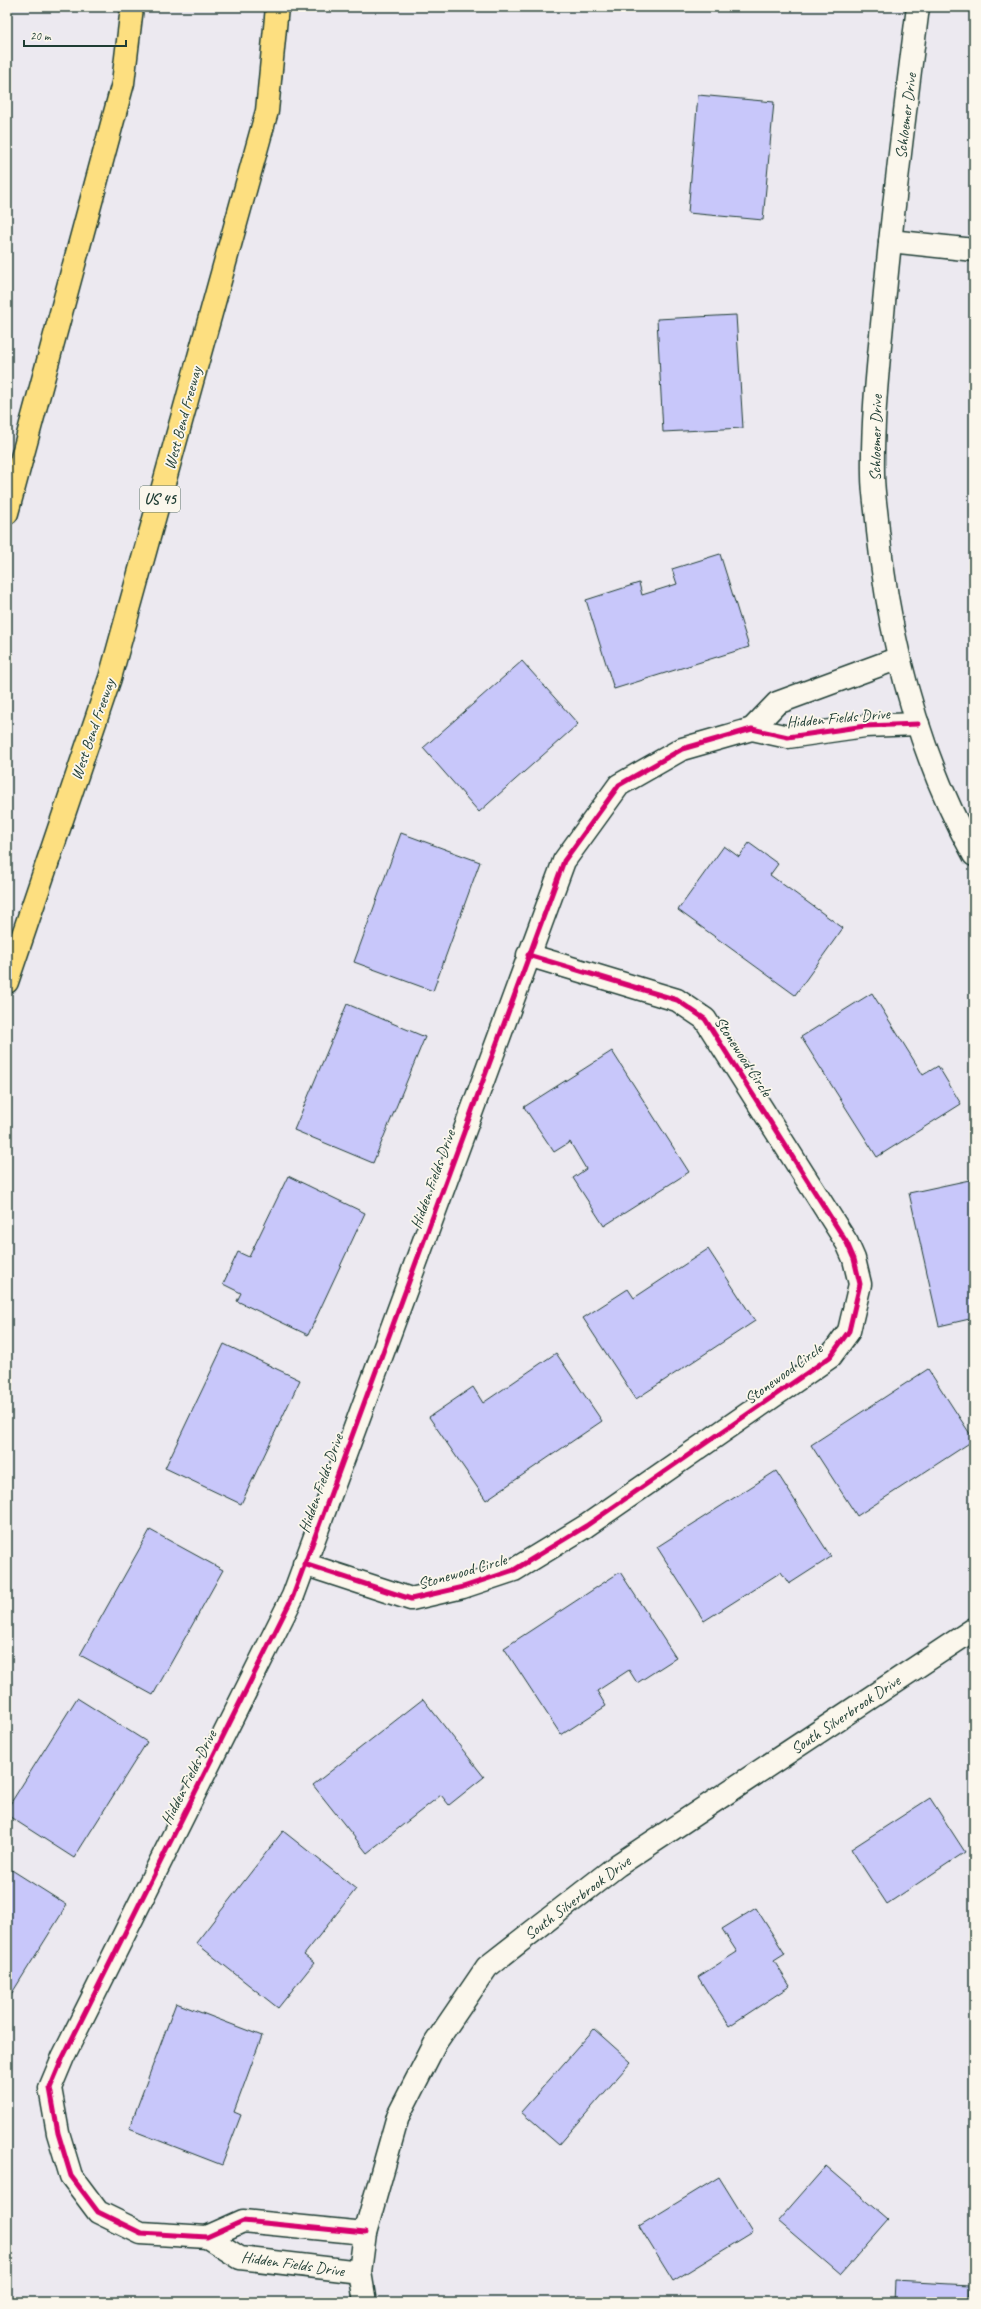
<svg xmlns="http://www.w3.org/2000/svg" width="981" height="2309" viewBox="0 0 981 2309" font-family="Caveat,sans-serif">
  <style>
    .building { fill: #c8c7fa; stroke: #1f3d34 }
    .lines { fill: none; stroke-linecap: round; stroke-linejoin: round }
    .minor-casing { stroke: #1f3d34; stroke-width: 25 }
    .highway-casing { stroke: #1f3d34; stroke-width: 25 }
    .minor { stroke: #fbf7ec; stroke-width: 22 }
    .highway { stroke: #fddf80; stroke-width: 22 }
    .cycleway-casing { stroke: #fbf7ec; stroke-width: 8 }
    .cycleway { stroke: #d6006c; stroke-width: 5 }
    .labels { text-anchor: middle; stroke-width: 3.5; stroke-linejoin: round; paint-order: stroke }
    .shield { fill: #fbf7ec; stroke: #61756b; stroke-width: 1 }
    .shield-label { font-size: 15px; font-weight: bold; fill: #1f3d34 }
    .street-label { font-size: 16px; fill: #1f3d34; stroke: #fbf7ec }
  </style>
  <rect width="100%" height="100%" fill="#ece9f0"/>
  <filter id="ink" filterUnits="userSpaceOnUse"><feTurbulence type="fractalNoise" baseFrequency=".025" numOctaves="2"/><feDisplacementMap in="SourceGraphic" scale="8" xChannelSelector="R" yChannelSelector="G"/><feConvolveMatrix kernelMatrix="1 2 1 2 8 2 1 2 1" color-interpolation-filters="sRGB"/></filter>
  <g filter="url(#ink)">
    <!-- building -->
    <g class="building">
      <path d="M698,95L774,102L763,220L688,213Z"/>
      <path d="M736,315L743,428L663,432L657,319Z"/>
      <path d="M720,554L749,647L614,689L586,600L639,583L642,595L677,584L672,569Z"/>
      <path d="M522,661L578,724L479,812L423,748Z"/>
      <path d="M401,833L480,862L433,991L354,962Z"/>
      <path d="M749,843L778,864L770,875L843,928L795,995L678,910L724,846L739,857Z"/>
      <path d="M872,993L923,1075L938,1066L961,1104L877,1157L801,1037Z"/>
      <path d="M347,1004L425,1037L373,1163L294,1130Z"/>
      <path d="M612,1051L689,1172L604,1226L573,1178L586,1169L570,1142L554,1152L524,1107Z"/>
      <path d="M288,1176L365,1213L308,1335L237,1301L241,1293L223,1284L238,1252L249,1257Z"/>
      <path d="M974,1179V1318L939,1326L909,1193Z"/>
      <path d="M708,1249L755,1321L636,1399L583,1318L628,1289L634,1298Z"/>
      <path d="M224,1344L300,1380L241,1504L165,1468Z"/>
      <path d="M556,1353L602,1421L486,1500L429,1417L473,1387L483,1403Z"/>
      <path d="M928,1369L974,1440L857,1516L811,1445Z"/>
      <path d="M776,1471L831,1557L789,1584L781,1572L704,1621L657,1547Z"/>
      <path d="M150,1530L223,1570L153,1695L80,1655Z"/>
      <path d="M620,1572L676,1658L637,1683L629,1670L597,1691L606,1706L561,1735L504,1648Z"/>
      <path d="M77,1698L147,1742L74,1858L7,1815V1809Z"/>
      <path d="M423,1699L484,1777L449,1805L441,1795L367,1853L313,1785Z"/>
      <path d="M930,1798L965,1852L887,1904L851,1849Z"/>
      <path d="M283,1831L356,1889L304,1955L314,1963L278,2008L196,1943Z"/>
      <path d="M7,1867L67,1905L7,2001Z"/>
      <path d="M756,1908L785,1954L774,1961L790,1986L729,2026L698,1977L737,1952L722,1929Z"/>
      <path d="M176,2003L262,2036L234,2112L241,2115L222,2165L129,2129Z"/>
      <path d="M594,2029L631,2062L559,2145L521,2112Z"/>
      <path d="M826,2166L889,2220L841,2275L778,2221Z"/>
      <path d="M719,2177L753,2232L673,2281L639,2226Z"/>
      <path d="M895,2281L970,2285L969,2302H894Z"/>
      <path d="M579,2296L646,2302H578Z"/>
    </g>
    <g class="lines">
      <defs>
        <g id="minor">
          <path d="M918,7C905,109 892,212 883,314C878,367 872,422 873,475C873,494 877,513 878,531C890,644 919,756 974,855"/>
          <path d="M890,241L974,250"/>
          <path d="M752,729L777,703L899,658"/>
          <path d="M304,1564L411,1599L463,1587L514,1570L586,1526L830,1357L849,1331L860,1284L854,1259L847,1243L705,1019L677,1000L528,955"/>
          <path d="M365,2233L243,2221L207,2237L141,2233L98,2212L71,2176L58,2133L50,2088L63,2057L293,1596L564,861L619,785L682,749L752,729L788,737L865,726L918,724"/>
          <path d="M207,2237L240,2258L360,2272"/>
          <path d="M365,2302L360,2272L365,2233L398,2116L436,2042L487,1967L618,1865L974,1629"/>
        </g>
        <g id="highway">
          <path d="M7,513L123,83L132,7"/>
          <path d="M7,982L110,678L267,111L277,7"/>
        </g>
      </defs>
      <!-- minor casing -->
      <use href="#minor" class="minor-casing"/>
      <!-- highway casing -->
      <use href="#highway" class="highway-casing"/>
      <!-- minor -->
      <use href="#minor" class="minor"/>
      <!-- highway -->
      <use href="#highway" class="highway"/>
      <defs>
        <g id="cycleway">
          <path d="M304,1564L411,1599L463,1587L514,1570L586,1526L830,1357L849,1331L860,1284L854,1259L847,1243L705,1019L677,1000L528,955"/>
          <path d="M365,2233L243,2221L207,2237L141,2233L98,2212L71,2176L58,2133L50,2088L63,2057L293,1596L564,861L619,785L682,749L752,729L788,737L865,726L918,724"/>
        </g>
      </defs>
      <!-- cycleway casing -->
      <use href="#cycleway" class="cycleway-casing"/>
      <!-- cycleway -->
      <use href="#cycleway" class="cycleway"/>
    </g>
  </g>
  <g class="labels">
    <!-- shield labels -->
    <rect class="shield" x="140" y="486" width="40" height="26" rx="3"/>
    <g class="shield-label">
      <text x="160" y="504">US 45</text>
    </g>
    <!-- street labels -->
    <g class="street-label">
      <text transform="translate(905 116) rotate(-83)" y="6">Schloemer Drive</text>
      <text transform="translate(182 418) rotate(-75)" y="6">West Bend Freeway</text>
      <text transform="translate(875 438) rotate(-89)" y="6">Schloemer Drive</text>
      <text transform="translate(838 717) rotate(-5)" y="6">Hidden Fields Drive</text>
      <text transform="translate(92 729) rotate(-71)" y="6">West Bend Freeway</text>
      <text transform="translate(744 1056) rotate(57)" y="6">Stonewood Circle</text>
      <text transform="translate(432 1179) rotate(-70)" y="6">Hidden Fields Drive</text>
      <text transform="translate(783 1373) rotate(-36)" y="6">Stonewood Circle</text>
      <text transform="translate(320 1483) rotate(-70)" y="6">Hidden Fields Drive</text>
      <text transform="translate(462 1571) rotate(-16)" y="6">Stonewood Circle</text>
      <text transform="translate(845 1714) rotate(-34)" y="6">South Silverbrook Drive</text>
      <text transform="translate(188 1777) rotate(-63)" y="6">Hidden Fields Drive</text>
      <text transform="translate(577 1897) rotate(-37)" y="6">South Silverbrook Drive</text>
      <text transform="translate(293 2263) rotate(8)" y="6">Hidden Fields Drive</text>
    </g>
  </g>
  <!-- margin -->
  <rect width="981" height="2309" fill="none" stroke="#fbf7ec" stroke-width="24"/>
  <rect x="12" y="12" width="957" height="2285" fill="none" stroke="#1f3d34" stroke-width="1.5" filter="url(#ink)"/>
  <!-- scale -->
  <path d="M24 40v6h102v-6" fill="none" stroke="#1f3d34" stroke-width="2"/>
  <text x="30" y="40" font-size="12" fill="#1f3d34" stroke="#fbf7ec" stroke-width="3" paint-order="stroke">20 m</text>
</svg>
